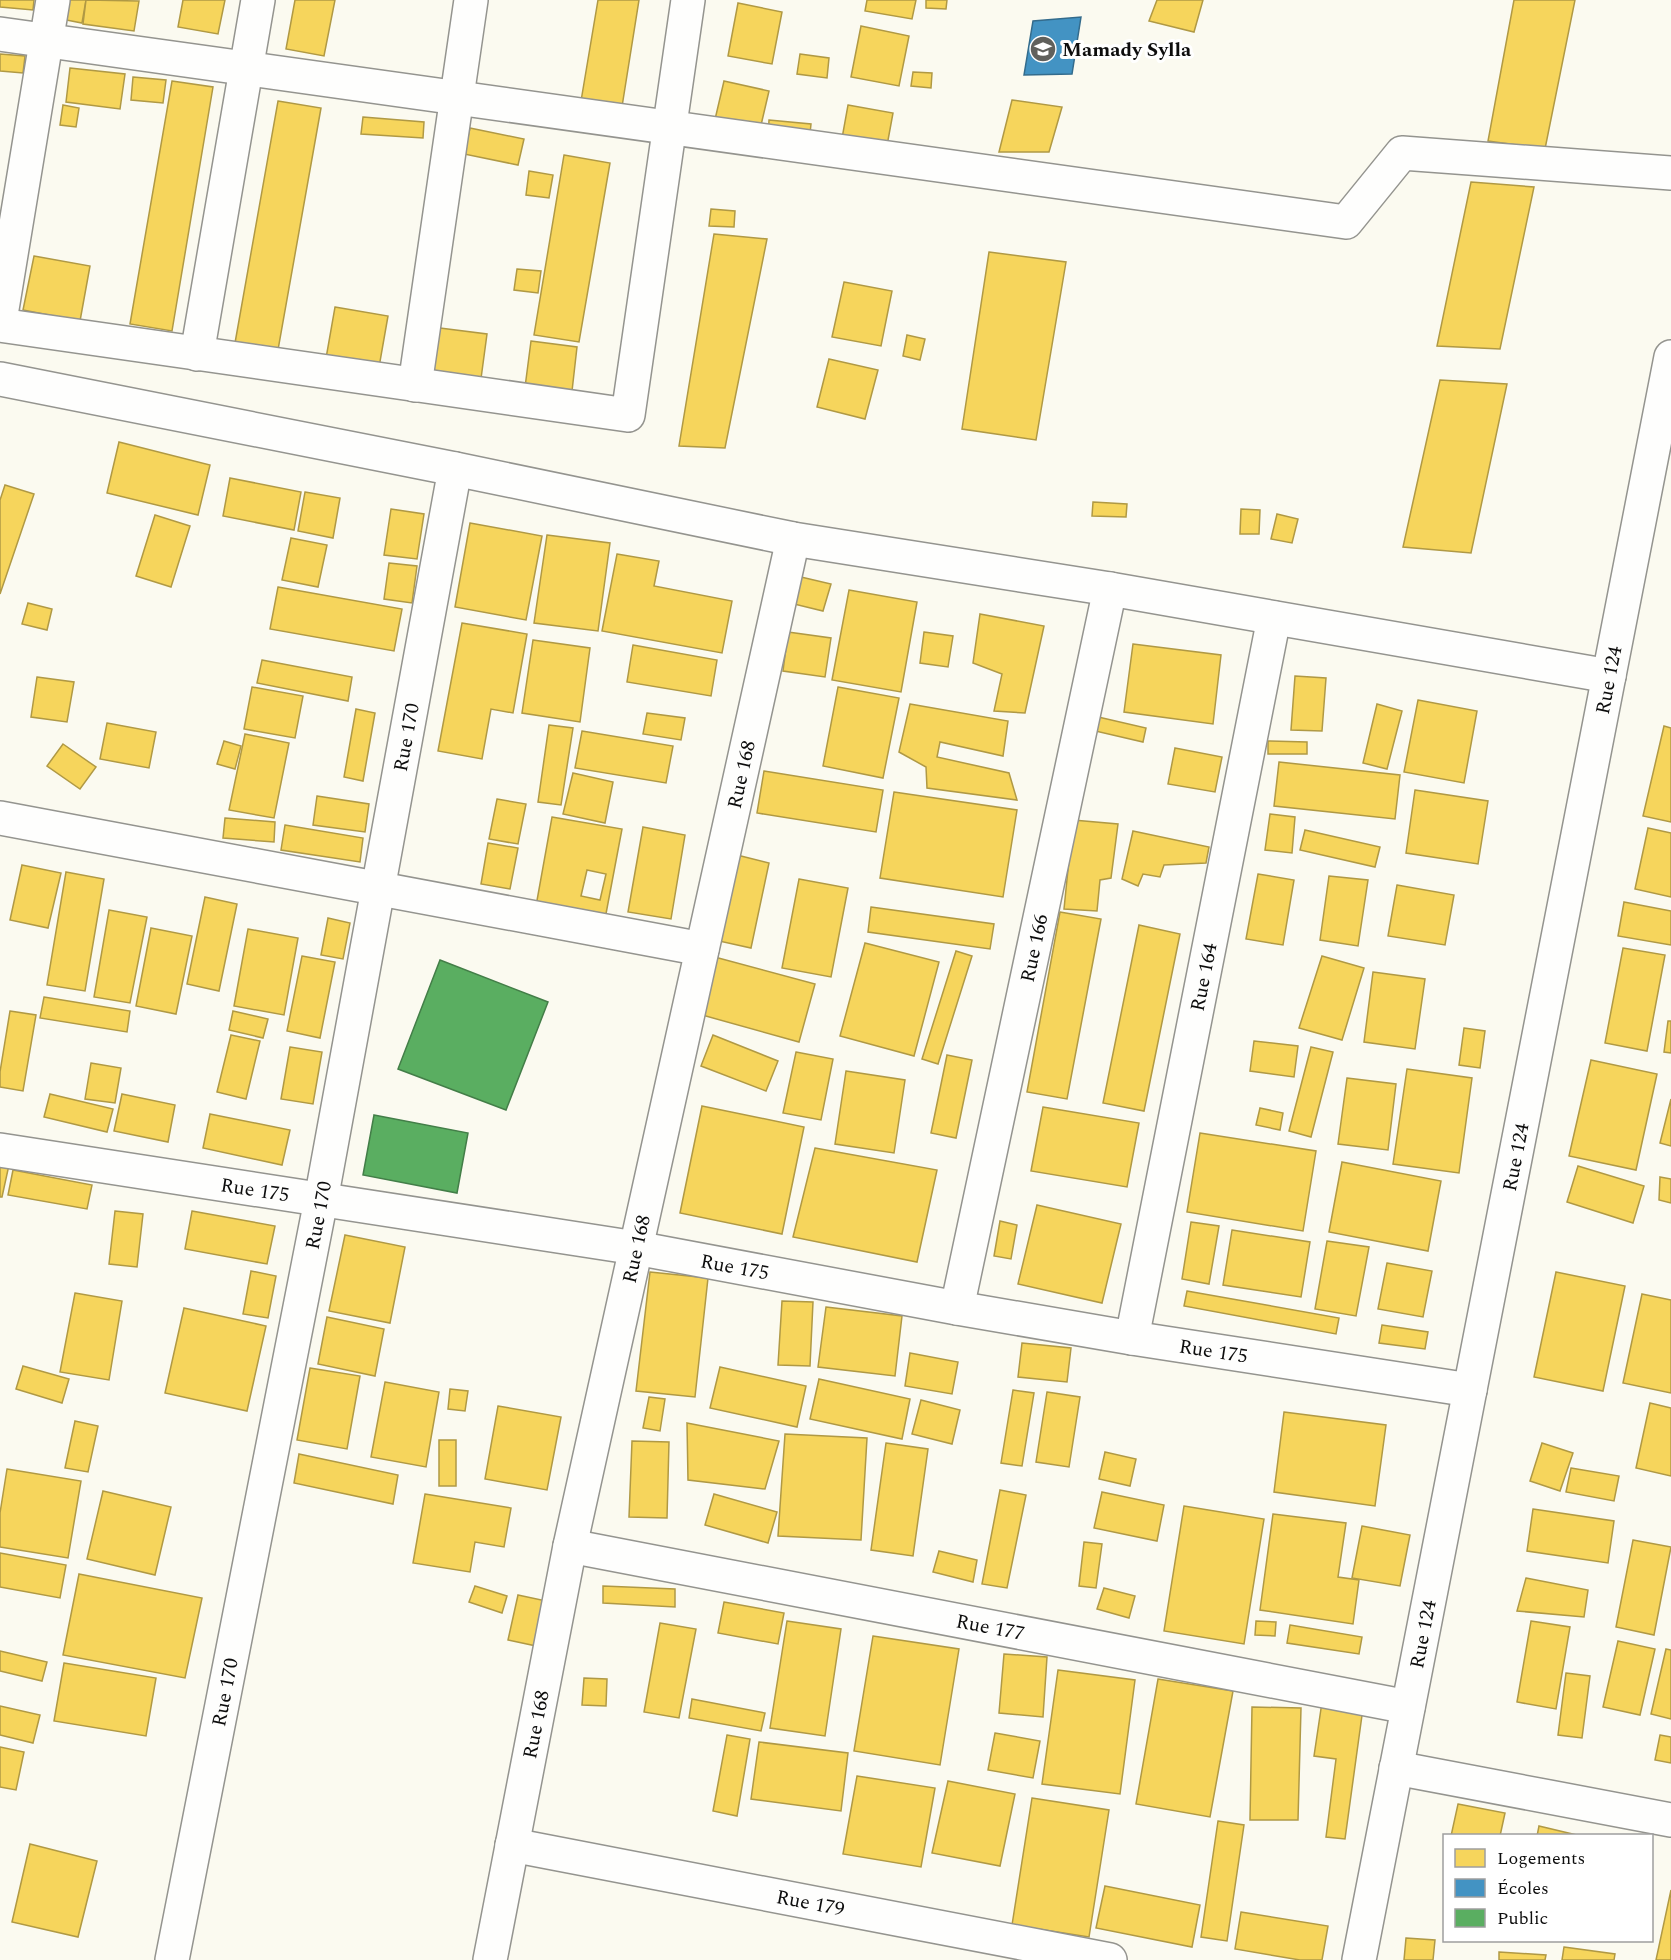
<svg xmlns="http://www.w3.org/2000/svg" width="1671" height="1960" viewBox="0 0 1671 1960" font-family="Spectral,serif">
  <style>
    .homes { fill: #f6d55c; stroke: #b09944; stroke-width: 1.5; fill-rule: evenodd }
    .schools { fill: #4393c3; stroke: #336b8c; stroke-width: 1.5 }
    .public { fill: #5aae61; stroke: #437e48; stroke-width: 1.5 }
    .lines { fill: none; stroke-linecap: round; stroke-linejoin: round }
    .minor-casing { stroke: #94948f; stroke-width: 36 }
    .minor { stroke: #fefefd; stroke-width: 33 }
    .labels { text-anchor: middle; stroke-width: 6; stroke-linejoin: round; paint-order: stroke }
    .poi-label { font-size: 20px; font-weight: bold; fill: #0d0d0d; stroke: #fff; text-anchor: start }
    .street-label { font-size: 20px; fill: #0d0d0d; stroke: #fff }
  </style>
  <rect width="100%" height="100%" fill="#fbfaf0"/>
  <!-- homes -->
  <g class="homes">
    <path d="M0,0H34L33,10L0,7Z"/>
    <path d="M64,0H86L82,23L61,19Z"/>
    <path d="M86,0L139,1L134,31L83,24Z"/>
    <path d="M183,0H225L218,34L178,27Z"/>
    <path d="M295,0H335L324,56L286,49Z"/>
    <path d="M598,0H639L621,113L580,107Z"/>
    <path d="M867,0H916L912,19L865,11Z"/>
    <path d="M926,0H947L946,9L926,8Z"/>
    <path d="M1157,0H1203L1194,32L1149,21Z"/>
    <path d="M1514,0H1575L1545,149L1488,141Z"/>
    <path d="M738,3L782,12L772,64L728,56Z"/>
    <path d="M861,26L909,36L899,86L851,77Z"/>
    <path d="M0,54L25,56L23,73L0,71Z"/>
    <path d="M800,54L829,58L827,78L797,74Z"/>
    <path d="M70,68L125,74L120,109L66,102Z"/>
    <path d="M913,72L932,73L931,88L911,86Z"/>
    <path d="M133,77L166,80L163,103L131,100Z"/>
    <path d="M172,81L213,87L172,331L130,324Z"/>
    <path d="M724,81L769,91L758,138L713,128Z"/>
    <path d="M1012,100L1062,107L1049,152H999Z"/>
    <path d="M278,101L321,108L278,350L235,343Z"/>
    <path d="M63,105L79,108L76,127L60,125Z"/>
    <path d="M848,105L893,113L884,162L839,155Z"/>
    <path d="M363,117L424,122L423,138L361,134Z"/>
    <path d="M769,120L811,124L809,143L768,139Z"/>
    <path d="M470,128L524,139L518,165L464,154Z"/>
    <path d="M564,155L610,163L579,342L534,335Z"/>
    <path d="M529,171L553,175L549,198L526,195Z"/>
    <path d="M1471,182L1534,187L1500,349L1437,346Z"/>
    <path d="M711,209L735,211L734,227L709,226Z"/>
    <path d="M714,234L767,239L725,448L679,446Z"/>
    <path d="M989,252L1066,262L1036,440L962,429Z"/>
    <path d="M34,256L90,266L80,321L23,310Z"/>
    <path d="M517,269L541,271L538,293L514,290Z"/>
    <path d="M844,282L892,291L881,346L832,337Z"/>
    <path d="M335,307L388,316L378,373L325,364Z"/>
    <path d="M432,327L487,334L480,386L425,380Z"/>
    <path d="M907,335L925,339L920,360L903,356Z"/>
    <path d="M531,341L577,347L571,400L524,395Z"/>
    <path d="M829,359L878,370L865,419L817,407Z"/>
    <path d="M1440,380L1507,384L1471,553L1403,547Z"/>
    <path d="M119,442L210,465L198,515L107,493Z"/>
    <path d="M230,478L301,492L294,530L223,516Z"/>
    <path d="M5,485L34,494L0,594V500Z"/>
    <path d="M305,492L340,498L333,538L298,531Z"/>
    <path d="M1093,502L1127,504L1126,517L1092,516Z"/>
    <path d="M391,509L424,514L417,559L384,555Z"/>
    <path d="M1241,509L1260,510L1259,534H1240Z"/>
    <path d="M1277,514L1298,519L1292,543L1271,539Z"/>
    <path d="M155,515L190,526L171,587L136,576Z"/>
    <path d="M470,523L542,536L526,620L455,607Z"/>
    <path d="M547,535L610,543L598,631L534,623Z"/>
    <path d="M291,538L327,545L318,587L282,580Z"/>
    <path d="M617,554L659,561L654,586L732,601L722,653L602,631Z"/>
    <path d="M389,563L417,566L412,603L384,599Z"/>
    <path d="M801,577L831,584L823,611L794,604Z"/>
    <path d="M278,587L402,609L394,651L270,629Z"/>
    <path d="M849,590L917,602L901,692L832,680Z"/>
    <path d="M28,603L52,609L47,630L22,624Z"/>
    <path d="M980,614L1044,626L1025,713L994,711L1002,674L973,663Z"/>
    <path d="M462,623L527,634L513,713L491,709L482,759L438,751Z"/>
    <path d="M788,632L831,638L825,677L783,671Z"/>
    <path d="M924,632L953,636L948,667L920,663Z"/>
    <path d="M533,640L590,648L580,722L522,713Z"/>
    <path d="M1133,644L1221,655L1213,724L1124,712Z"/>
    <path d="M633,645L717,660L711,696L627,682Z"/>
    <path d="M262,660L352,677L348,701L257,683Z"/>
    <path d="M1295,676L1326,678L1322,731L1291,730Z"/>
    <path d="M37,677L74,682L67,722L31,717Z"/>
    <path d="M252,687L303,696L295,738L244,729Z"/>
    <path d="M838,687L899,698L883,778L823,766Z"/>
    <path d="M1418,700L1477,711L1464,783L1404,772Z"/>
    <path d="M910,704L1008,721L1003,756L940,742L937,757L1009,773L1017,800L927,788L926,767L899,752Z"/>
    <path d="M1377,704L1402,711L1387,769L1363,763Z"/>
    <path d="M356,709L375,713L363,781L344,777Z"/>
    <path d="M647,713L685,718L681,740L643,734Z"/>
    <path d="M1094,716L1146,728L1143,742L1091,730Z"/>
    <path d="M107,723L156,732L149,768L100,759Z"/>
    <path d="M549,725L573,728L561,805L538,802Z"/>
    <path d="M1664,726L1671,728V822L1643,816Z"/>
    <path d="M582,731L673,746L666,783L575,768Z"/>
    <path d="M245,734L289,743L274,818L229,810Z"/>
    <path d="M224,741L241,746L235,769L217,764Z"/>
    <path d="M1268,741L1307,742V754H1268Z"/>
    <path d="M63,744L96,767L80,789L47,766Z"/>
    <path d="M1175,748L1222,757L1215,792L1168,784Z"/>
    <path d="M1279,762L1400,775L1395,819L1274,806Z"/>
    <path d="M764,771L883,790L876,832L757,813Z"/>
    <path d="M573,773L613,782L605,823L563,814Z"/>
    <path d="M1415,790L1488,801L1478,864L1406,853Z"/>
    <path d="M894,792L1017,810L1003,897L880,878Z"/>
    <path d="M317,796L369,804L365,832L313,825Z"/>
    <path d="M497,799L526,804L518,844L489,839Z"/>
    <path d="M1270,814L1295,817L1292,853L1265,850Z"/>
    <path d="M552,817L622,829L605,919L536,906ZM587,870L606,874L600,900L581,896Z"/>
    <path d="M225,818L275,822L274,842L223,838Z"/>
    <path d="M1073,820L1118,824L1111,878L1100,880L1097,911L1064,909Z"/>
    <path d="M285,825L363,838L360,862L281,850Z"/>
    <path d="M643,827L685,835L671,919L628,912Z"/>
    <path d="M1648,828L1671,833V897L1635,889Z"/>
    <path d="M1305,830L1380,847L1375,867L1300,850Z"/>
    <path d="M1133,831L1209,847L1206,863L1164,865L1160,877L1143,874L1138,886L1122,879Z"/>
    <path d="M488,843L518,848L510,889L481,884Z"/>
    <path d="M737,855L769,863L751,948L719,941Z"/>
    <path d="M22,865L61,873L48,928L10,920Z"/>
    <path d="M66,872L104,879L85,991L47,985Z"/>
    <path d="M1258,874L1294,880L1283,945L1246,939Z"/>
    <path d="M1329,876L1368,880L1358,946L1320,940Z"/>
    <path d="M799,879L848,888L831,977L782,968Z"/>
    <path d="M1397,885L1454,895L1445,945L1388,936Z"/>
    <path d="M205,897L237,904L219,991L187,984Z"/>
    <path d="M1624,902L1671,911V945L1618,936Z"/>
    <path d="M871,907L994,924L990,949L868,932Z"/>
    <path d="M109,910L147,917L130,1003L94,997Z"/>
    <path d="M1060,912L1101,919L1067,1099L1027,1092Z"/>
    <path d="M328,918L350,923L343,959L321,955Z"/>
    <path d="M1139,925L1180,934L1144,1111L1103,1103Z"/>
    <path d="M151,928L192,936L176,1014L136,1006Z"/>
    <path d="M248,929L298,938L284,1015L234,1006Z"/>
    <path d="M865,943L939,962L914,1056L840,1036Z"/>
    <path d="M1623,948L1665,955L1647,1051L1605,1043Z"/>
    <path d="M956,951L972,956L938,1064L922,1059Z"/>
    <path d="M302,956L335,962L320,1038L287,1031Z"/>
    <path d="M711,956L815,984L799,1042L695,1013Z"/>
    <path d="M1322,956L1364,968L1342,1040L1299,1028Z"/>
    <path d="M1373,972L1425,979L1415,1049L1364,1042Z"/>
    <path d="M44,997L130,1011L127,1032L40,1018Z"/>
    <path d="M10,1011L36,1015L23,1091L0,1087V1072Z"/>
    <path d="M233,1011L268,1019L263,1038L229,1030Z"/>
    <path d="M1668,1021H1671V1053L1664,1052Z"/>
    <path d="M1464,1028L1485,1031L1480,1068L1459,1065Z"/>
    <path d="M231,1035L260,1041L246,1099L217,1092Z"/>
    <path d="M713,1035L778,1061L766,1091L701,1066Z"/>
    <path d="M1254,1041L1298,1046L1294,1077L1250,1071Z"/>
    <path d="M290,1047L322,1052L313,1104L281,1099Z"/>
    <path d="M1311,1047L1333,1052L1311,1137L1289,1131Z"/>
    <path d="M796,1052L833,1059L821,1120L783,1113Z"/>
    <path d="M947,1055L972,1060L956,1138L931,1133Z"/>
    <path d="M1591,1060L1657,1074L1636,1170L1569,1156Z"/>
    <path d="M91,1063L121,1068L115,1103L85,1099Z"/>
    <path d="M1407,1069L1472,1078L1459,1173L1393,1164Z"/>
    <path d="M846,1071L905,1080L894,1153L835,1144Z"/>
    <path d="M1347,1078L1396,1084L1388,1150L1338,1144Z"/>
    <path d="M50,1094L113,1109L107,1132L44,1117Z"/>
    <path d="M122,1094L175,1105L168,1142L114,1131Z"/>
    <path d="M1671,1099V1146L1660,1143Z"/>
    <path d="M702,1106L804,1127L782,1234L680,1213Z"/>
    <path d="M1043,1107L1139,1123L1127,1187L1031,1171Z"/>
    <path d="M1260,1108L1283,1113L1280,1130L1256,1125Z"/>
    <path d="M210,1114L290,1130L282,1165L203,1148Z"/>
    <path d="M1200,1133L1316,1151L1303,1231L1187,1212Z"/>
    <path d="M815,1148L937,1170L917,1262L793,1237Z"/>
    <path d="M1342,1162L1441,1181L1428,1251L1329,1232Z"/>
    <path d="M0,1164L9,1165L2,1197H0Z"/>
    <path d="M1578,1166L1644,1186L1633,1223L1567,1202Z"/>
    <path d="M13,1170L92,1185L87,1209L8,1195Z"/>
    <path d="M1660,1177L1671,1179V1203L1659,1200Z"/>
    <path d="M1037,1205L1121,1224L1102,1303L1018,1284Z"/>
    <path d="M115,1211L143,1214L137,1267L109,1264Z"/>
    <path d="M192,1211L275,1226L267,1264L185,1249Z"/>
    <path d="M1000,1221L1017,1225L1011,1259L994,1256Z"/>
    <path d="M1191,1222L1219,1226L1209,1284L1182,1279Z"/>
    <path d="M1232,1230L1310,1242L1301,1297L1223,1285Z"/>
    <path d="M345,1235L405,1247L390,1323L329,1311Z"/>
    <path d="M1327,1241L1369,1247L1356,1316L1315,1309Z"/>
    <path d="M1387,1263L1432,1271L1423,1317L1378,1309Z"/>
    <path d="M251,1271L276,1276L268,1318L243,1314Z"/>
    <path d="M650,1272L708,1278L695,1397L636,1391Z"/>
    <path d="M1556,1272L1625,1286L1603,1391L1534,1377Z"/>
    <path d="M1187,1291L1339,1318L1336,1334L1184,1306Z"/>
    <path d="M75,1293L122,1301L109,1380L60,1372Z"/>
    <path d="M1642,1294L1671,1300V1393L1623,1383Z"/>
    <path d="M782,1301L813,1302L810,1366L778,1365Z"/>
    <path d="M826,1307L902,1316L895,1376L818,1367Z"/>
    <path d="M184,1308L266,1326L247,1411L165,1393Z"/>
    <path d="M327,1317L384,1329L375,1376L318,1364Z"/>
    <path d="M1382,1325L1428,1332L1425,1349L1379,1343Z"/>
    <path d="M1022,1343L1071,1348L1067,1382L1018,1377Z"/>
    <path d="M910,1353L958,1362L952,1394L905,1386Z"/>
    <path d="M23,1366L69,1379L62,1403L16,1389Z"/>
    <path d="M720,1367L806,1386L797,1427L710,1408Z"/>
    <path d="M310,1368L360,1376L347,1449L297,1440Z"/>
    <path d="M819,1379L910,1399L902,1439L810,1419Z"/>
    <path d="M385,1382L439,1392L426,1467L371,1457Z"/>
    <path d="M450,1389L468,1391L465,1411L448,1409Z"/>
    <path d="M1013,1390L1034,1393L1022,1466L1001,1463Z"/>
    <path d="M1047,1392L1080,1397L1069,1467L1036,1462Z"/>
    <path d="M649,1397L665,1399L660,1431L643,1428Z"/>
    <path d="M921,1400L960,1410L952,1444L912,1434Z"/>
    <path d="M1650,1403L1671,1408V1476L1636,1468Z"/>
    <path d="M498,1406L561,1417L547,1490L485,1479Z"/>
    <path d="M1284,1412L1386,1425L1375,1506L1274,1492Z"/>
    <path d="M75,1421L98,1426L88,1472L65,1468Z"/>
    <path d="M687,1423L779,1441L765,1489L688,1480Z"/>
    <path d="M785,1434L867,1438L861,1540L778,1536Z"/>
    <rect x="439" y="1440" width="17" height="46"/>
    <path d="M632,1441L669,1442L667,1518L629,1517Z"/>
    <path d="M886,1443L928,1449L913,1556L871,1550Z"/>
    <path d="M1542,1443L1573,1453L1560,1491L1530,1481Z"/>
    <path d="M1105,1452L1136,1459L1130,1486L1099,1479Z"/>
    <path d="M299,1454L398,1475L393,1504L294,1483Z"/>
    <path d="M1571,1468L1619,1476L1614,1501L1566,1492Z"/>
    <path d="M7,1469L81,1481L68,1558L0,1547V1513Z"/>
    <path d="M1000,1490L1026,1495L1007,1588L982,1584Z"/>
    <path d="M103,1491L171,1507L155,1575L87,1559Z"/>
    <path d="M1102,1492L1164,1505L1157,1541L1094,1528Z"/>
    <path d="M425,1494L511,1508L504,1547L475,1542L470,1572L413,1563Z"/>
    <path d="M714,1494L777,1512L768,1543L705,1525Z"/>
    <path d="M1184,1506L1264,1519L1244,1644L1164,1631Z"/>
    <path d="M1533,1509L1614,1521L1608,1563L1527,1551Z"/>
    <path d="M1273,1514L1346,1523L1338,1577L1359,1580L1353,1624L1260,1610Z"/>
    <path d="M1362,1526L1410,1535L1400,1586L1352,1578Z"/>
    <path d="M1633,1540L1671,1547L1654,1635L1616,1627Z"/>
    <path d="M1084,1542L1102,1544L1096,1588L1079,1586Z"/>
    <path d="M939,1551L977,1560L973,1582L933,1572Z"/>
    <path d="M0,1553L66,1565L60,1598L0,1587Z"/>
    <path d="M79,1574L202,1598L185,1678L63,1655Z"/>
    <path d="M1526,1578L1588,1590L1584,1617L1517,1611Z"/>
    <path d="M475,1586L507,1596L502,1613L469,1602Z"/>
    <path d="M603,1586L675,1589V1607L603,1603Z"/>
    <path d="M1104,1588L1135,1596L1129,1618L1097,1609Z"/>
    <path d="M518,1595L551,1602L541,1647L508,1640Z"/>
    <path d="M724,1602L784,1613L778,1644L718,1633Z"/>
    <path d="M787,1621L841,1629L825,1736L770,1728Z"/>
    <path d="M1256,1621L1276,1622L1275,1636L1255,1635Z"/>
    <path d="M1531,1621L1570,1627L1556,1709L1517,1702Z"/>
    <path d="M660,1623L696,1629L679,1718L644,1712Z"/>
    <path d="M1290,1625L1362,1637L1359,1654L1287,1643Z"/>
    <path d="M873,1636L959,1649L940,1765L854,1751Z"/>
    <path d="M1618,1641L1655,1649L1640,1715L1603,1707Z"/>
    <path d="M1666,1649L1671,1650V1719L1651,1714Z"/>
    <path d="M0,1651L47,1662L42,1681L0,1671Z"/>
    <path d="M1004,1654L1047,1657L1043,1717L999,1713Z"/>
    <path d="M64,1663L156,1678L146,1736L54,1721Z"/>
    <path d="M1058,1670L1135,1680L1120,1794L1042,1784Z"/>
    <path d="M1566,1673L1590,1676L1582,1738L1558,1735Z"/>
    <path d="M584,1678L607,1679L606,1706L582,1705Z"/>
    <path d="M1158,1679L1233,1691L1210,1817L1136,1804Z"/>
    <path d="M692,1699L765,1713L761,1731L689,1718Z"/>
    <path d="M1322,1702L1363,1708L1345,1839L1326,1837L1336,1759L1314,1756Z"/>
    <path d="M0,1706L40,1715L33,1743L0,1735Z"/>
    <path d="M1252,1707L1301,1708L1298,1820H1250Z"/>
    <path d="M995,1733L1040,1741L1033,1778L988,1770Z"/>
    <path d="M727,1735L750,1739L737,1816L713,1811Z"/>
    <path d="M1660,1735L1671,1737V1763L1655,1760Z"/>
    <path d="M759,1742L848,1753L841,1811L751,1799Z"/>
    <path d="M0,1747L24,1752L16,1790L0,1787Z"/>
    <path d="M857,1776L935,1788L921,1867L843,1854Z"/>
    <path d="M948,1781L1015,1794L1000,1866L932,1853Z"/>
    <path d="M1032,1798L1109,1810L1089,1937L1012,1925Z"/>
    <path d="M1458,1804L1505,1813L1500,1836H1451Z"/>
    <path d="M1218,1821L1244,1825L1227,1941L1201,1937Z"/>
    <path d="M1539,1826L1581,1836H1537Z"/>
    <path d="M30,1844L97,1861L78,1937L12,1922Z"/>
    <path d="M1105,1886L1200,1905L1192,1947L1096,1928Z"/>
    <path d="M1671,1890V1960H1656Z"/>
    <path d="M1241,1912L1328,1926L1322,1960H1300L1235,1949Z"/>
    <path d="M1406,1938L1435,1940L1433,1960H1404Z"/>
    <path d="M1564,1947L1615,1954L1614,1960H1562Z"/>
    <path d="M1499,1952L1546,1955L1545,1960H1499Z"/>
  </g>
  <!-- schools -->
  <path class="schools" d="M1081,17L1072,74L1024,75L1033,21Z"/>
  <!-- public -->
  <g class="public">
    <path d="M440,960L548,1002L506,1110L398,1069Z"/>
    <path d="M374,1115L468,1133L457,1193L363,1175Z"/>
  </g>
  <g class="lines">
    <defs>
      <g id="minor">
        <path d="M0,34L1346,222L1402,153L1671,173"/>
        <path d="M0,321L53,0"/>
        <path d="M0,325L628,415L688,0"/>
        <path d="M197,354L258,0"/>
        <path d="M0,379L455,469L793,539L1110,589L1609,676"/>
        <path d="M415,385L471,0"/>
        <path d="M0,818L702,949"/>
        <path id="s1" d="M0,1150L636,1248L957,1308L1132,1338L1470,1390"/>
        <path id="s2" d="M957,1308L1110,589"/>
        <path id="s3" d="M1132,1338L1274,618"/>
        <path id="s4" d="M570,1546L1408,1707"/>
        <path d="M1396,1768L1671,1820"/>
        <path id="s5" d="M512,1845L1110,1960"/>
        <path id="s6" d="M172,1960L321,1200L455,469"/>
        <path id="s7" d="M490,1960L570,1546L793,539"/>
        <path id="s8" d="M1359,1960L1671,357"/>
      </g>
    </defs>
    <!-- minor casing -->
    <use href="#minor" class="minor-casing"/>
    <!-- minor -->
    <use href="#minor" class="minor"/>
  </g>
  <!-- icons -->
  <defs>
    <symbol id="school-disc" viewBox="-11 -11 22 22"><circle r="9.5" fill="#60605c" stroke="#fff"/><path d="M0-5L7-2L0 1L-7-2ZM-4 1L0 2.5L4 1V4Q0 6-4 4Z" fill="#fff"/></symbol>
  </defs>
  <g fill-rule="evenodd">
    <use href="#school-disc" x="1028" y="34" width="30" height="30"/>
  </g>
  <g class="labels">
    <!-- poi labels -->
    <g class="poi-label">
      <text x="1062" y="56">Mamady Sylla</text>
    </g>
    <!-- street labels -->
    <g class="street-label">
      <text dy="7" stroke="none"><textPath href="#s8" startOffset="1304">Rue 124</textPath></text>
      <text dy="7" stroke="none"><textPath href="#s6" startOffset="1245">Rue 170</textPath></text>
      <text dy="7" stroke="none"><textPath href="#s7" startOffset="1212">Rue 168</textPath></text>
      <text dy="7" stroke="none"><textPath href="#s2" startOffset="368">Rue 166</textPath></text>
      <text dy="7" stroke="none"><textPath href="#s3" startOffset="368">Rue 164</textPath></text>
      <text dy="7" stroke="none"><textPath href="#s8" startOffset="818">Rue 124</textPath></text>
      <text dy="7" stroke="none"><textPath href="#s1" startOffset="258">Rue 175</textPath></text>
      <text dy="7" stroke="none"><textPath href="#s6" startOffset="759">Rue 170</textPath></text>
      <text dy="7" stroke="none"><textPath href="#s7" startOffset="726">Rue 168</textPath></text>
      <text dy="7" stroke="none"><textPath href="#s1" startOffset="744">Rue 175</textPath></text>
      <text dy="7" stroke="none"><textPath href="#s1" startOffset="1230">Rue 175</textPath></text>
      <text dy="7" stroke="none"><textPath href="#s4" startOffset="428">Rue 177</textPath></text>
      <text dy="7" stroke="none"><textPath href="#s8" startOffset="332">Rue 124</textPath></text>
      <text dy="7" stroke="none"><textPath href="#s6" startOffset="273">Rue 170</textPath></text>
      <text dy="7" stroke="none"><textPath href="#s7" startOffset="240">Rue 168</textPath></text>
      <text dy="7" stroke="none"><textPath href="#s5" startOffset="304">Rue 179</textPath></text>
    </g>
  </g>
  <!-- legend -->
  <rect x="1443" y="1834" width="210" height="108" fill="#ffffff" stroke="#9e9e9e" stroke-width="1.5"/>
  <rect x="1455" y="1849" width="30" height="18" fill="#f6d55c" stroke="#9e9e9e" stroke-width="1.5"/>
  <text x="1497" y="1864" font-size="18" fill="#0d0d0d">Logements</text>
  <rect x="1455" y="1879" width="30" height="18" fill="#4393c3" stroke="#9e9e9e" stroke-width="1.5"/>
  <text x="1497" y="1894" font-size="18" fill="#0d0d0d">Écoles</text>
  <rect x="1455" y="1909" width="30" height="18" fill="#5aae61" stroke="#9e9e9e" stroke-width="1.5"/>
  <text x="1497" y="1924" font-size="18" fill="#0d0d0d">Public</text>
</svg>
